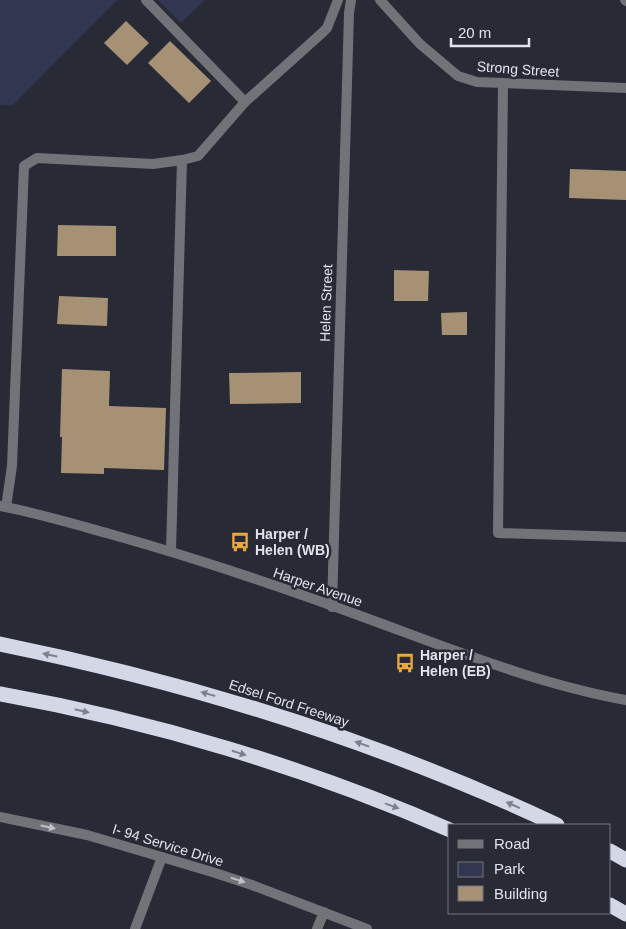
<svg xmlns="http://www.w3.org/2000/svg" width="626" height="929" viewBox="0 0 626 929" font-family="Arial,sans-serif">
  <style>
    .green { fill: #313651 }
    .building { fill: #a69174 }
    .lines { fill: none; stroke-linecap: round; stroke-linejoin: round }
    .service { stroke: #717379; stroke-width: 10 }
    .minor { stroke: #717379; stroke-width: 10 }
    .tertiary { stroke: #717379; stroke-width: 10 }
    .motorway { stroke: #d3d7e6; stroke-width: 15 }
    .oneway { fill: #7e808e }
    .oneway2 { fill: #bfc1c8 }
    .labels { text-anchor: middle; stroke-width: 5; stroke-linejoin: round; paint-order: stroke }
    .street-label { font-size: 14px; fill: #e1e3ea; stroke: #282a36 }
    .poi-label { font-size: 14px; font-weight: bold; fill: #e1e3ea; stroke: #282a36; text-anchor: start }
  </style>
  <rect width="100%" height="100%" fill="#282a36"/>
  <!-- green -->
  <g class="green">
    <path d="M0,0H117L13,105H0Z"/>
    <path d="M158,0H205L181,23Z"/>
  </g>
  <!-- building -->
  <g class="building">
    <path d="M126,21L149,43L127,65L104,43Z"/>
    <path d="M170,41L211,81L189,103L148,63Z"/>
    <path d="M570,169L626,171V200L569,198Z"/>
    <path d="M58,225L116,226V256H57Z"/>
    <path d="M394,270L429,271L428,301H394Z"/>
    <path d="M59,296L108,298L107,326L57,324Z"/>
    <path d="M467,312V335H442L441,313Z"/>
    <path d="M62,369L110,371L109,406L166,408L164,470L104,468V474L61,473L62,437H60Z"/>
    <path d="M301,372V403L230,404L229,373Z"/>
  </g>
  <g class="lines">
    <!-- service -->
    <g class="service">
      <path d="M146,0L245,102"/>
      <path d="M625,0L626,1"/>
      <path d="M503,84L498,533L626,537"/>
      <path d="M171,551L182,160"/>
      <path d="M135,929L162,857"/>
    </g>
    <!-- minor -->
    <g class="minor">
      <path d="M380,0L420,44L458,76L477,82L626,88"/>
      <path d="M6,507L12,466L24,166L37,158L153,164L182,160L198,156L245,102L322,33L327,28L338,0"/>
      <path d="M332,607L349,13L351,0"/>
      <path d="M317,929L324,912"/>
    </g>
    <!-- tertiary -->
    <g class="tertiary">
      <path d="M0,506C37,513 74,524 110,534C196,558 282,587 366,618C451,649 537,684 626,700"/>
      <path d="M0,817L87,835L209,871L252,885L367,929"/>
    </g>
    <!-- motorway -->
    <g class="motorway">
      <path d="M0,644C192,683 380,742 557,825"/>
      <path d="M0,694C152,721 308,768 450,830"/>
      <path d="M610,851L626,860"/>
      <path d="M610,905L626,914"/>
    </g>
  </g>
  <!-- one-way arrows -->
  <defs><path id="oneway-solid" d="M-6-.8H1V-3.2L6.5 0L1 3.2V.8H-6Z" transform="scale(1.25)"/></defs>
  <g class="oneway">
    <use href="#oneway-solid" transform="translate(50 655) rotate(-168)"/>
    <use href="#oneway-solid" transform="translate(208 694) rotate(-164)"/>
    <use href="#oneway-solid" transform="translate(82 711) rotate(13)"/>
    <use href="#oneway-solid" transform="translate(362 744) rotate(-161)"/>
    <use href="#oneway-solid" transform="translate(239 753) rotate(18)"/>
    <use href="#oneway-solid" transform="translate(513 805) rotate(-156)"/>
    <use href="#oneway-solid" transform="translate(392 806) rotate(20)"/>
  </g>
  <g class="oneway2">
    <use href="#oneway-solid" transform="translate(48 827) rotate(12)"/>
    <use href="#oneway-solid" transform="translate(238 880) rotate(18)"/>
  </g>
  <!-- icons -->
  <defs>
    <symbol id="bus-bare" viewBox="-9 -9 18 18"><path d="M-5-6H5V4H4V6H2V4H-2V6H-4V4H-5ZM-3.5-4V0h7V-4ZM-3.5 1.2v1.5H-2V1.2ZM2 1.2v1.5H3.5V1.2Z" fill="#eca93a" stroke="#282a36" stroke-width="2.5" paint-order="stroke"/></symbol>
  </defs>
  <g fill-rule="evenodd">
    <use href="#bus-bare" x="226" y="528" width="28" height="28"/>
    <use href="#bus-bare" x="391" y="649" width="28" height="28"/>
  </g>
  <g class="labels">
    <!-- street labels -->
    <g class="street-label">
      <text transform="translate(518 69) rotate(4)" y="5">Strong Street</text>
      <text transform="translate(326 303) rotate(-88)" y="5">Helen Street</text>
      <text transform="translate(318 587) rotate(19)" y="5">Harper Avenue</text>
      <text transform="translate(289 703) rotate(18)" y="5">Edsel Ford Freeway</text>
      <text transform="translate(168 845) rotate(17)" y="5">I- 94 Service Drive</text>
    </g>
    <!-- poi labels -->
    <g class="poi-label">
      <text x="255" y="539">Harper /<tspan x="255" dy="16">Helen (WB)</tspan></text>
      <text x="420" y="660">Harper /<tspan x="420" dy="16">Helen (EB)</tspan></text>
    </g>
  </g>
  <!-- legend -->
  <rect x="448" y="824" width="162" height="90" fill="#282a36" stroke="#72747e"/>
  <rect x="458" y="840" width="25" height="8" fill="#717379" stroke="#72747e"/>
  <text x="494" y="849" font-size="15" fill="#e1e3ea">Road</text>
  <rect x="458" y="862" width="25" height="15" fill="#313651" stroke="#72747e"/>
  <text x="494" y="874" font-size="15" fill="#e1e3ea">Park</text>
  <rect x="458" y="886" width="25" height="15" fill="#a69174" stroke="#72747e"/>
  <text x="494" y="899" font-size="15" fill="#e1e3ea">Building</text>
  <!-- scale -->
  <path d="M451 38v8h78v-8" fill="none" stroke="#e1e3ea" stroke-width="2.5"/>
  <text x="458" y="38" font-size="15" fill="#e1e3ea" stroke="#282a36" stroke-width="4" paint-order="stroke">20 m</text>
</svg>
